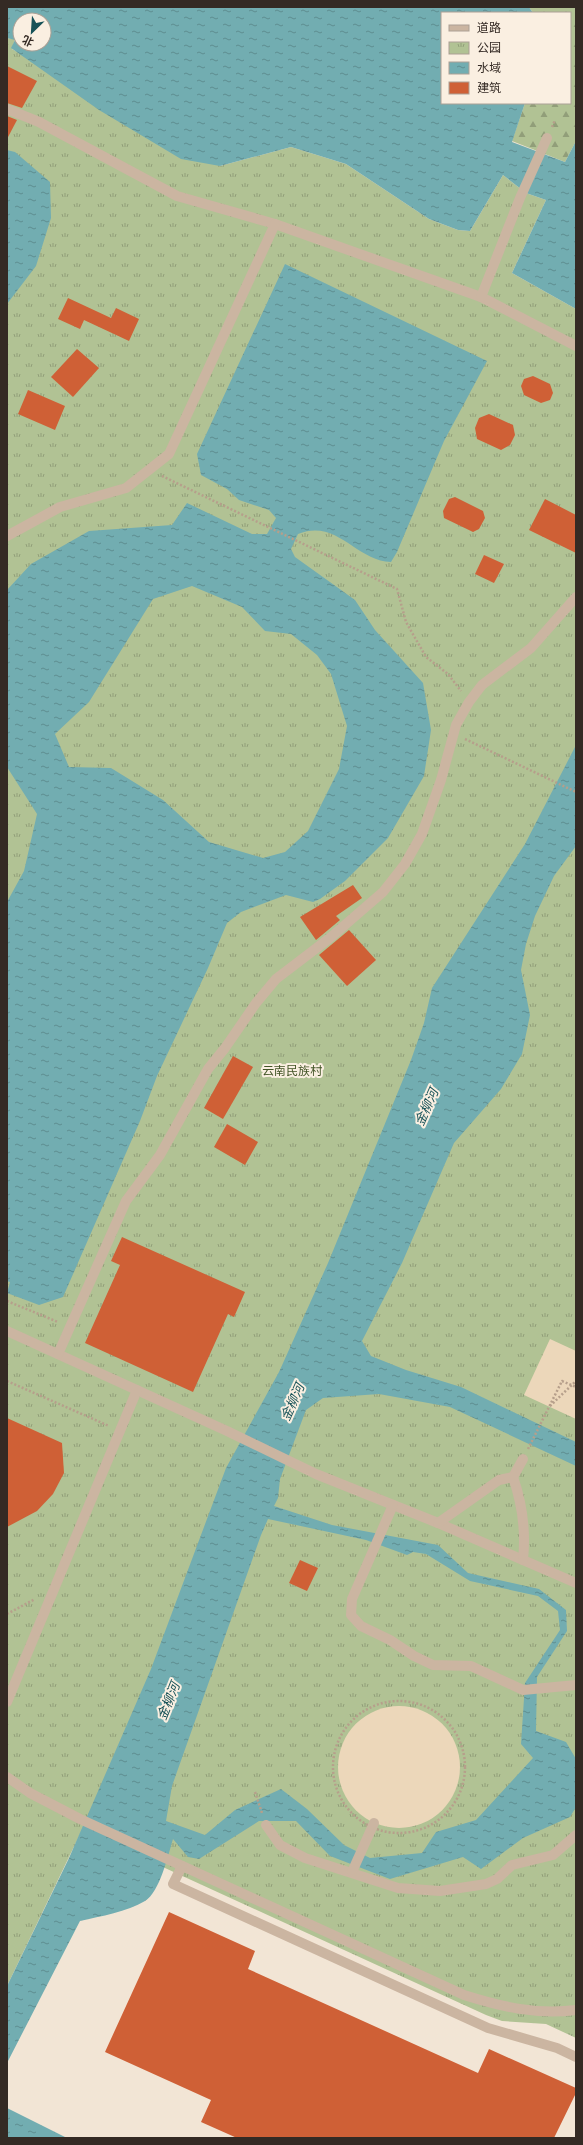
<svg xmlns="http://www.w3.org/2000/svg" width="583" height="2145" viewBox="0 0 583 2145" font-family="Jost,'Noto Sans SC',sans-serif">
  <style>
    .forest { fill: url(#forest-firs) }
    .park { fill: url(#park-tufts) }
    .plaza { fill: #ecd7ba }
    .water { fill: url(#water-ripples); fill-rule: evenodd }
    .building { fill: #cf6036 }
    .lines { fill: none; stroke-linecap: round; stroke-linejoin: round }
    .path { stroke: #b69f8b; stroke-width: 2.5; stroke-dasharray: 2 2; stroke-linecap: butt }
    .minor { stroke: #cbb5a1; stroke-width: 10 }
    .labels { text-anchor: middle; stroke-width: 4; stroke-linejoin: round; paint-order: stroke }
    .park-label { font-size: 12px; fill: #425426; stroke: #faefe1 }
    .water-label { font-size: 13px; font-style: italic; fill: #175258; stroke: #faefe1 }
  </style>
  <defs>
    <pattern id="forest-firs" width="22" height="20" patternUnits="userSpaceOnUse"><rect width="22" height="20" fill="#b1c294"/><path d="M5 1l3.5 6h-7zM16 11l3.5 6h-7z" fill="#919e79"/></pattern>
    <pattern id="park-tufts" width="24" height="20" patternUnits="userSpaceOnUse"><rect width="24" height="20" fill="#b1c294"/><path d="M3 7l-1-3M5 7V3M7 7l1-3M15 17l-1-3M17 17v-4M19 17l1-3" fill="none" stroke="#919e79"/></pattern>
    <pattern id="water-ripples" width="26" height="14" patternUnits="userSpaceOnUse"><rect width="26" height="14" fill="#72adb1"/><path d="M2 4q2-2 4 0t4 0M15 11q2-2 4 0t4 0" fill="none" stroke="#5e8d90"/></pattern>
  </defs>
  <rect width="100%" height="100%" fill="#f2e5d5"/>
  <!-- forest -->
  <path class="forest" d="M529,7H576V141L565,162L512,141L525,103H570V13H533Z"/>
  <!-- park -->
  <path class="park" d="M7,38L15,39L12,49L220,166L291,147L346,164L429,219L458,230L470,231L503,175L526,193L546,200L512,273L576,309V2038L546,2024L502,2021L486,2015L165,1868L81,1832L7,1986Z"/>
  <!-- plaza -->
  <g class="plaza">
    <path d="M550,1339L576,1351V1419L524,1395Z"/>
    <circle cx="399" cy="1767" r="61"/>
  </g>
  <!-- water -->
  <g class="water">
    <path d="M7,7H529L533,13H442V103H525L512,142L565,162L576,141V309L512,273L546,200L526,193L503,175L470,231L458,230L429,219L346,164L291,147L220,166L181,159L99,110L11,48L15,40L7,38ZM20,20H44V44H20Z"/>
    <path d="M7,150L15,152L50,182L51,218L36,266L7,304Z"/>
    <path d="M285,264L487,361L444,441L397,552L391,562C356,561 337,518 298,534L291,549L295,557L355,600L375,630L423,683L431,730L424,776L388,838L345,881L320,899L313,902L286,895L241,912L227,923L208,968L157,1076L140,1121L63,1297L39,1305L7,1293L10,1282L7,1281V902L24,871L37,814L7,767V590L31,564L89,531L172,525L187,503L252,534H267L276,518L269,510L239,500L227,489L201,475L197,454ZM192,586L242,607L265,631L291,634L317,655L331,674L347,726L339,769L308,831L285,852L263,858L209,842L163,800L111,768L69,767L55,734L89,702L153,599Z"/>
    <path d="M576,745V846L554,876L535,916L526,944L521,970L530,1015L522,1054L501,1089L454,1143L402,1263L362,1341L371,1356L406,1370L461,1387L576,1442V1466L450,1407L379,1394L323,1398L306,1410L280,1479L278,1498L274,1506L332,1525L438,1545L468,1573L539,1589L566,1610L567,1631L537,1677L536,1731L566,1742L576,1759V1807L570,1817L523,1838L481,1869L463,1857L390,1879L330,1856L296,1821H259L199,1859L188,1857L173,1839C168,1855 160,1892 145,1901C127,1912 101,1916 80,1921L7,2063V1986L69,1858L151,1669L226,1468L279,1372L328,1263L411,1060L424,1023L432,988L525,844ZM268,1519L366,1540L407,1555L413,1552L426,1554L470,1581L538,1596L558,1611L560,1630L525,1683L521,1744L533,1758L476,1820L436,1832L422,1853L370,1858L344,1845L307,1809L281,1789L235,1810L205,1835L166,1821L172,1786L261,1535Z"/>
    <path d="M7,2108L67,2138H7Z"/>
  </g>
  <!-- building -->
  <g class="building">
    <path d="M7,66L37,81L22,108L7,103Z"/>
    <path d="M7,116L17,120L7,139Z"/>
    <path d="M68,298L111,318L116,308L139,319L129,341L84,320L80,329L58,319Z"/>
    <path d="M77,349L99,368L73,397L51,377Z"/>
    <path d="M533,376L550,384L553,393L550,400L541,403L524,395L521,386L524,379Z"/>
    <path d="M28,390L65,406L55,430L18,414Z"/>
    <path d="M489,414L513,425L515,435L510,445L501,450L477,439L475,428L479,418Z"/>
    <path d="M455,497L483,511L485,518L479,529L473,532L444,518L443,511L449,499Z"/>
    <path d="M545,499L576,515V553L529,530Z"/>
    <path d="M484,555L504,564L494,583L475,574Z"/>
    <path d="M353,885L362,898L336,916L340,920L316,940L300,917Z"/>
    <path d="M349,930L376,960L347,986L319,955Z"/>
    <path d="M233,1056L253,1067L223,1119L204,1108Z"/>
    <path d="M227,1124L258,1142L245,1165L214,1147Z"/>
    <path d="M122,1237L245,1292L234,1317L228,1314L193,1392L85,1343L120,1265L111,1261Z"/>
    <path d="M7,1418L62,1443L64,1473L53,1494L37,1511L7,1527Z"/>
    <path d="M300,1560L318,1568L307,1591L289,1583Z"/>
    <path d="M169,1912L255,1951L248,1969L478,2073L489,2049L576,2088V2093L554,2138H237L201,2122L211,2100L105,2052Z"/>
  </g>
  <g class="lines">
    <!-- path -->
    <g class="path">
      <path d="M552,127L555,120"/>
      <path d="M162,476L397,589L406,622L426,657L448,674L461,691"/>
      <path d="M465,739L576,792"/>
      <path d="M7,1301L58,1322"/>
      <path d="M7,1381L109,1426"/>
      <path d="M550,1406L576,1381"/>
      <path d="M528,1449L562,1381L576,1387"/>
      <path d="M7,1614L35,1599"/>
      <circle cx="399" cy="1767" r="66"/>
      <path d="M255,1792L262,1813"/>
    </g>
    <!-- minor -->
    <g class="minor">
      <path d="M7,109L39,122L177,196L275,224L481,297L576,346"/>
      <path d="M481,297L520,198L547,138"/>
      <path d="M7,536L60,507L126,488L169,454L275,224"/>
      <path d="M7,1331L227,1431L316,1474L438,1523L576,1583"/>
      <path d="M58,1354L126,1201L160,1155L208,1069L225,1048L256,1003L276,979L331,937L383,892L405,864L422,834L441,780L456,725L469,702L482,685L531,648L576,597"/>
      <path d="M513,1477L523,1459"/>
      <path d="M393,1505L352,1599L351,1615L361,1626L390,1640L414,1656L433,1665L471,1666L523,1690L576,1685"/>
      <path d="M438,1523L499,1480L513,1477C522,1503 526,1532 523,1560"/>
      <path d="M7,1702L137,1390"/>
      <path d="M7,1777L30,1793L80,1819L464,1995C502,2007 537,2015 576,2010"/>
      <path d="M266,1825L280,1845L305,1858L398,1888L440,1891L486,1884L497,1879L512,1865L553,1855L576,1835"/>
      <path d="M182,1866L173,1884L488,2028L557,2048L576,2057"/>
      <path d="M352,1872L374,1823"/>
    </g>
  </g>
  <g class="labels">
    <!-- park labels -->
    <g class="park-label">
      <text x="292" y="1075">云南民族村</text>
    </g>
    <!-- water labels -->
    <g class="water-label">
      <text transform="translate(426 1107) rotate(-66)" y="5">金柳河</text>
      <text transform="translate(292 1402) rotate(-66)" y="5">金柳河</text>
      <text transform="translate(168 1701) rotate(-68)" y="5">金柳河</text>
    </g>
  </g>
  <!-- border -->
  <rect width="583" height="2145" fill="none" stroke="#342a24" stroke-width="16"/>
  <!-- legend -->
  <rect x="441" y="12" width="130" height="92" fill="#faefe1" stroke="#aba095"/>
  <rect x="449" y="25" width="20" height="6" fill="#cbb5a1" stroke="#aba095"/>
  <text x="477" y="32" font-size="12" fill="#342a24">道路</text>
  <rect x="449" y="42" width="20" height="12" fill="url(#park-tufts)" stroke="#aba095"/>
  <text x="477" y="52" font-size="12" fill="#342a24">公园</text>
  <rect x="449" y="62" width="20" height="12" fill="url(#water-ripples)" stroke="#aba095"/>
  <text x="477" y="72" font-size="12" fill="#342a24">水域</text>
  <rect x="449" y="82" width="20" height="12" fill="#cf6036" stroke="#aba095"/>
  <text x="477" y="92" font-size="12" fill="#342a24">建筑</text>
  <!-- north arrow -->
  <g transform="translate(32 32) rotate(205)"><circle r="19" fill="#faefe1" stroke="#aba095"/>
  <path d="M0-3L7 15L0 10L-7 15Z" fill="#175258"/>
  <text y="-6" font-size="11" font-weight="bold" text-anchor="middle" fill="#342a24">北</text>
  </g>
</svg>
